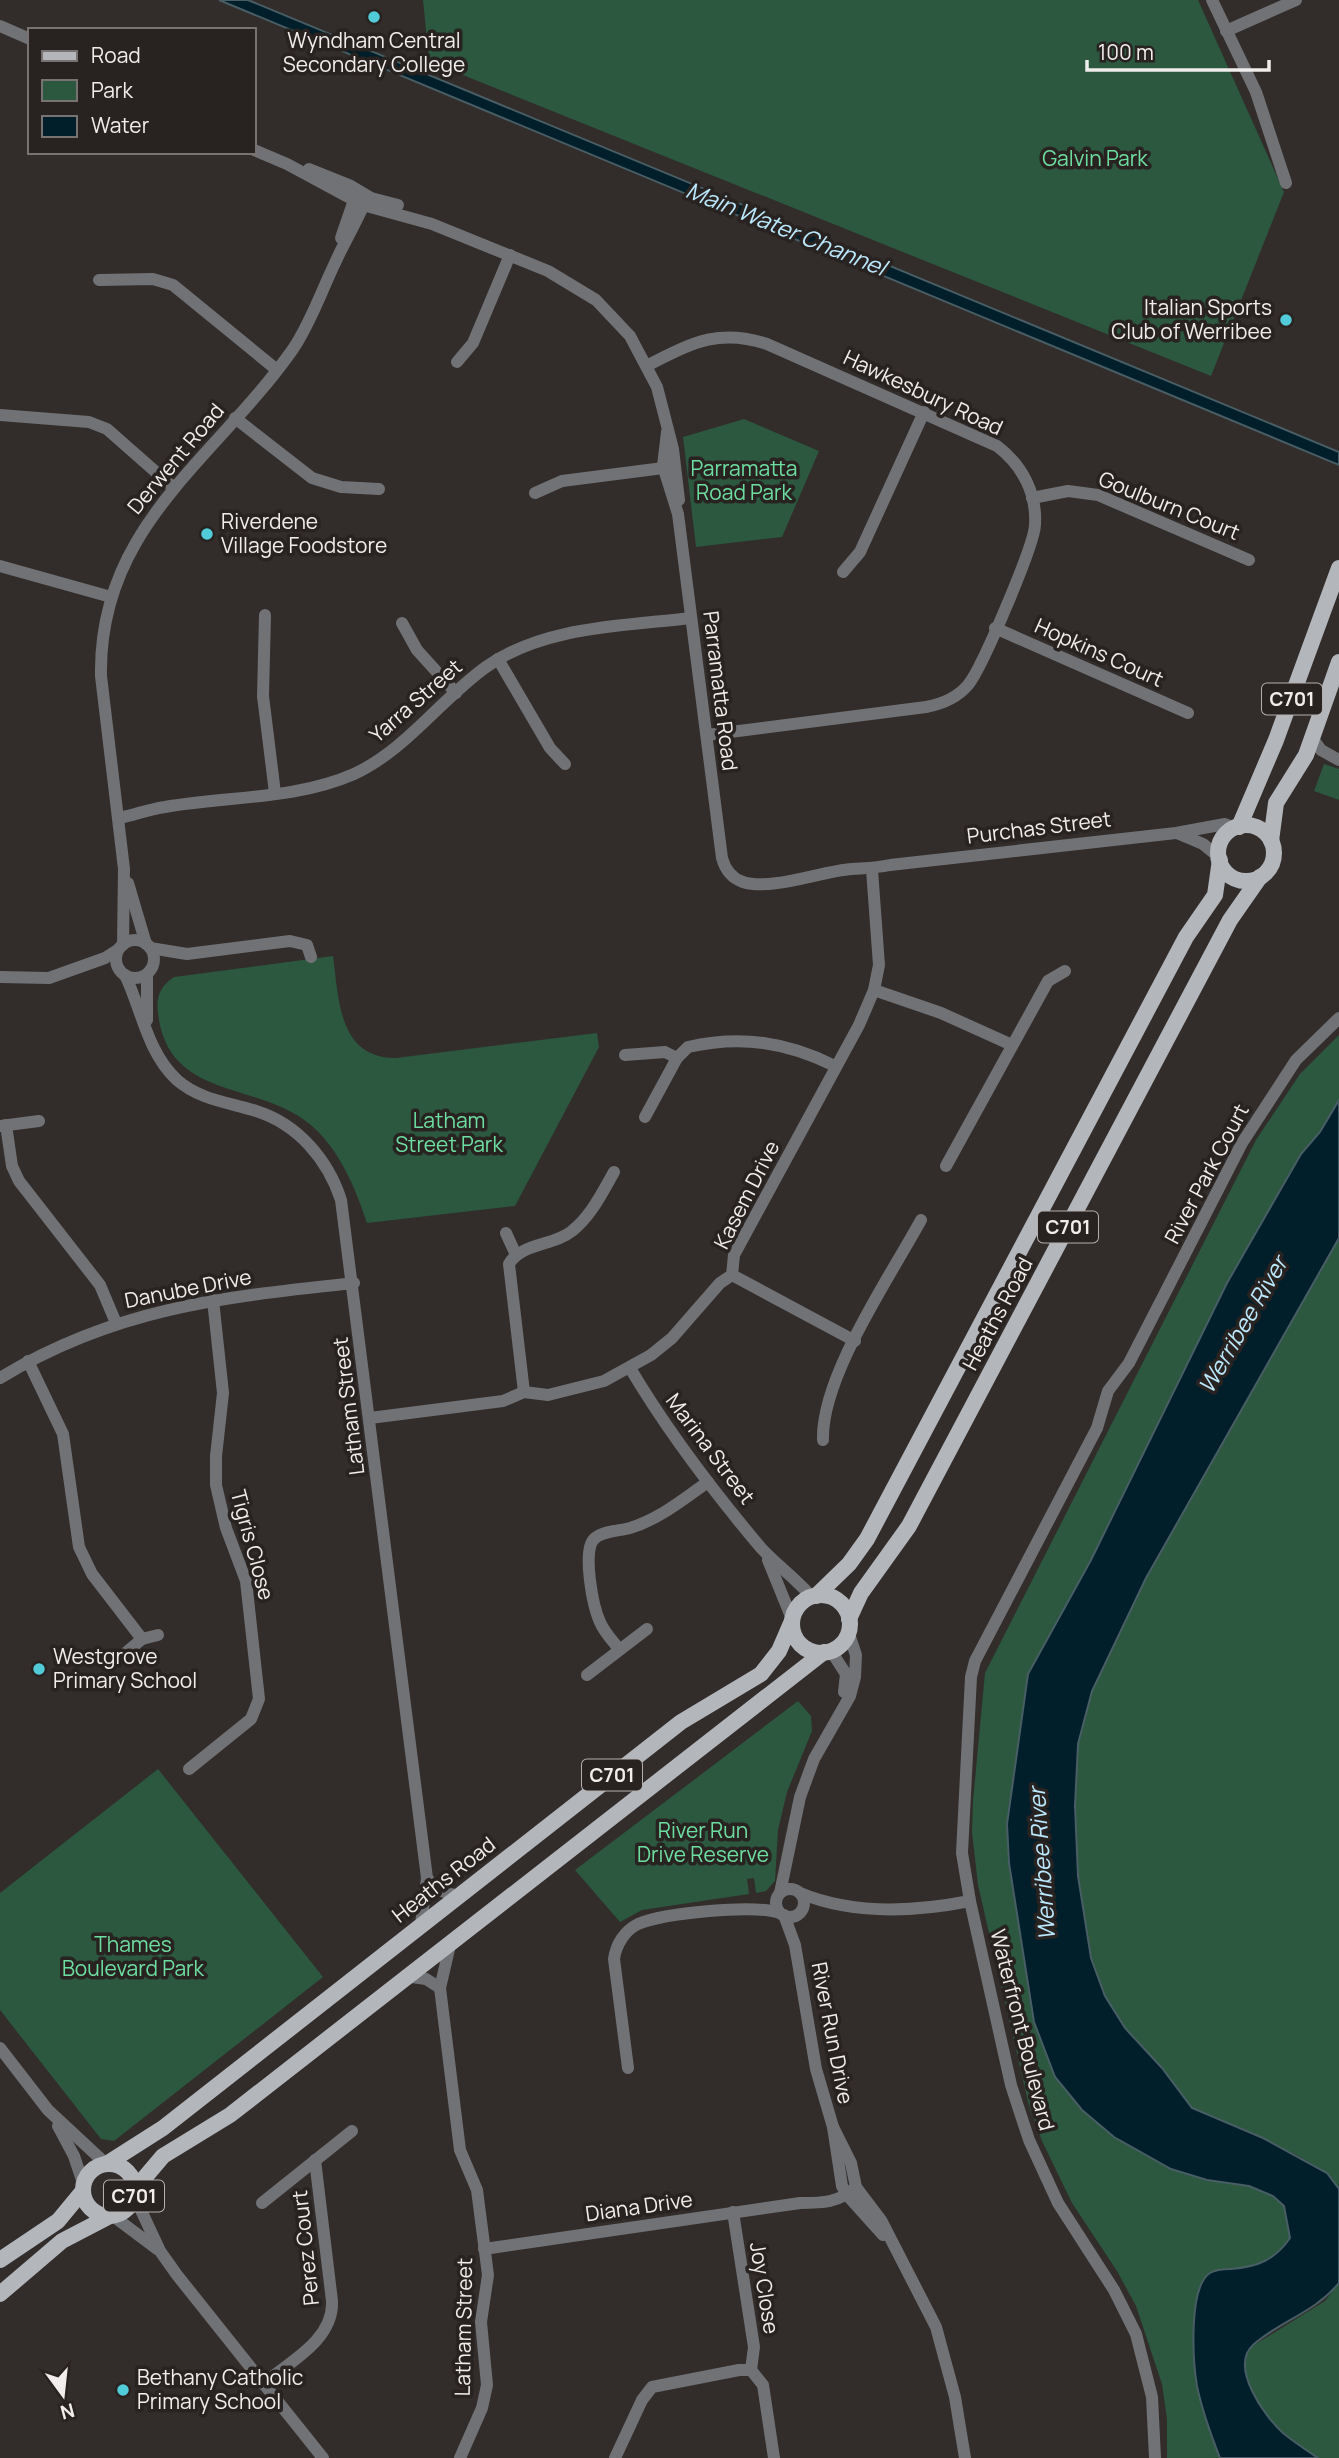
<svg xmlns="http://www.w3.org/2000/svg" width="1339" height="2458" viewBox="0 0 1339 2458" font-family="Manrope,sans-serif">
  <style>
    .green { fill: #2b583f }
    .water { fill: #001f2a; stroke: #485d64; stroke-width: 2 }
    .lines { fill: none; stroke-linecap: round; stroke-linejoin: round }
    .minor { stroke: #707275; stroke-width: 12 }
    .major { stroke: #b3b7bc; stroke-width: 16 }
    .poi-dot { fill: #52cbd9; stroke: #282220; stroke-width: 2.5 }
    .labels { text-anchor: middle; stroke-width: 7; stroke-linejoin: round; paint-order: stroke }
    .shield { fill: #282220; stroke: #b5b0af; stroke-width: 2 }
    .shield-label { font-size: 19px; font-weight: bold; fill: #f1edec }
    .poi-label { font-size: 21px; fill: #f1edec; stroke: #282220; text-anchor: start }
    .park-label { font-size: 21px; fill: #6ddea1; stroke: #282220 }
    .street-label { font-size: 21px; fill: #f1edec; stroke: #282220 }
    .water-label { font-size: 23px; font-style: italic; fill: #bae8fc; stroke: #282220 }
  </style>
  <rect width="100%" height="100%" fill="#322c2a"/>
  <!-- green -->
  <g class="green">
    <path d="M423,0H1198L1284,192L1211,376L433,63L429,61Z"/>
    <path d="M744,419L819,451L782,537L696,547L683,437Z"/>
    <path d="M1324,764L1339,769V800L1314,791Z"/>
    <path d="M333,956C339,999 338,1058 396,1058L597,1033L599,1047L515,1206L367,1223C355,1187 340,1151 312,1126C260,1080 168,1102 158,1013C156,997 160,986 174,977Z"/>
    <path d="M1339,1035V1100L1320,1132L1301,1154L1227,1283L1091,1560L1029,1674L1007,1824L1009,1863L1034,2022L1055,2077L1082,2110L1114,2137L1171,2169L1207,2180L1249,2186L1273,2196L1284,2206L1290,2238L1281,2252L1257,2266L1244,2268L1195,2304C1195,2364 1197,2401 1220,2458H1167V2419L1162,2384L1136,2306L1117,2271L1072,2203L1042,2141L1029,2106L978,1885L972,1832L973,1801L985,1673L1256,1140L1300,1074Z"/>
    <path d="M1339,1238V2189L1327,2173L1297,2155L1192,2108L1162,2068L1125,2028L1105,1996L1091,1958L1078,1876L1075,1806L1078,1744L1092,1691L1146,1579Z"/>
    <path d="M798,1701L811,1716L812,1731L787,1792L778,1830L775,1881L766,1891L756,1893L754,1878L747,1879L749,1894L642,1910L620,1922L575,1870Z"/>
    <path d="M158,1769L323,1977L114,2141L101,2139L0,2010V1893Z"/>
    <path d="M1339,2283V2458C1333,2458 1323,2458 1317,2458C1289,2447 1242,2393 1244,2362C1245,2357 1248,2352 1251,2347L1325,2301Z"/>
  </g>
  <!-- water -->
  <g class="water">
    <path d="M219,0H248L1339,452V465Z"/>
    <path d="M1339,1100V1238L1146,1578L1092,1691L1078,1744L1075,1806L1078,1876L1091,1958L1105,1996L1125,2028L1162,2068L1192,2108L1263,2138L1327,2173L1339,2189V2283C1313,2314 1281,2320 1253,2345C1229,2367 1265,2417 1283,2433C1294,2442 1306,2450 1318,2458H1220C1211,2435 1202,2411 1197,2386C1193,2362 1188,2287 1210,2273C1216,2269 1225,2269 1231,2269C1257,2267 1275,2260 1290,2238L1284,2206L1273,2196L1249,2186L1207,2180L1171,2169L1114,2137L1082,2110L1055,2077L1034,2022L1009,1863L1007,1824L1028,1674L1091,1560L1227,1283L1301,1154L1320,1132Z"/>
  </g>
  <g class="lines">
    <!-- minor -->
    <g class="minor">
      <path d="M1212,0L1256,92L1286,183"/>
      <path d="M0,26L30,39"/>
      <path d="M1226,31L1296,0"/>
      <path d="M254,150L287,164L363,205L432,224L548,271L596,300L630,336L657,387L673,449L679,500"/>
      <path d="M309,169L349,185L371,198L398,205"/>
      <path d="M341,238L352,206L359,197"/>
      <path d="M99,280L153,279L173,285L277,370"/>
      <path d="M457,362L473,343L510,255"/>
      <path d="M648,365C692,343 718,328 767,344L997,446C1022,465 1037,493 1035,525C1034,546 982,668 968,685C957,698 942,704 926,707L707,735"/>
      <path d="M0,415L89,422L107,429L174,488"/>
      <path d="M235,418L312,478L341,487L379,489"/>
      <path d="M667,432L663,466L678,514L722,858C725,869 731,878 743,882C772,891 821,871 852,869C866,868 876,868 890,865L1176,833L1225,824L1235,828"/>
      <path d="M535,493L562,481L671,467"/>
      <path d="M1032,498L1068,491L1098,495L1249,560"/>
      <path d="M0,566L111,597"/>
      <path d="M843,572L860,552L924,412"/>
      <path d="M265,615L263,696L275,793"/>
      <path d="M402,623L417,650L456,693"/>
      <path d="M995,628L1188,713"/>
      <path d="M498,659L550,748L565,764"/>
      <path d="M1313,739L1321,750L1339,760"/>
      <path d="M119,818C134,815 150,809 165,807C227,796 295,800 354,774C406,750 440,700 486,667C543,626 624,626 691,618"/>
      <path d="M1177,833L1203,844L1219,857"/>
      <path d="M128,883L146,944"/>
      <circle cx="135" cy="959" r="19"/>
      <path d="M123,945L124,869L101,676C98,526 216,459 293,349C311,322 321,292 335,263C343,245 353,228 361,211L362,194"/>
      <path d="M150,948L187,954L290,941L307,945L311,957"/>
      <path d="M147,974V1020"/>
      <path d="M125,975C142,1010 147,1052 177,1080C200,1100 228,1102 256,1111C298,1124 328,1160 341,1200L427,1878L421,1924"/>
      <path d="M0,977L49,978L105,958L119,949"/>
      <path d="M874,990L941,1013L1012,1045"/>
      <path d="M625,1055L665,1052L677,1058"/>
      <path d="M645,1117L677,1058L688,1047C741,1035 787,1042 835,1066"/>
      <path d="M6,1125L12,1166L19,1181L100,1285L116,1323"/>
      <path d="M0,1126L39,1121"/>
      <path d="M946,1166L1048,981L1065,971"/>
      <path d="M506,1233L516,1255"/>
      <path d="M732,1275L855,1341"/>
      <path d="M28,1361L63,1434L79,1547L92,1574L142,1639"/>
      <path d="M630,1368C668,1432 713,1491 761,1548C777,1565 796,1579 812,1597"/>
      <path d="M0,1378C115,1308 223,1297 354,1283"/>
      <path d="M524,1392L509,1264C521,1243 554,1246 572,1231C591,1216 602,1193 614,1172"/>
      <path d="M370,1418L503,1401L524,1392L548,1395L604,1381L651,1355L672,1338L720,1283L732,1275L734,1255L859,1025L874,990L879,965L872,870"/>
      <path d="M823,1440C821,1377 890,1277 921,1220"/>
      <path d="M768,1560L792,1619"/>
      <path d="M619,1649C612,1640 604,1632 600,1622C593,1607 582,1551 594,1539C602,1531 619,1531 630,1528C660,1519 683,1499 708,1482"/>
      <path d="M831,1651L846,1674L844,1692"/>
      <path d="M123,1655L142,1639L158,1635"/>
      <path d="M587,1675L647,1629"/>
      <path d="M189,1769L251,1719L259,1699L246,1581L226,1528L216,1485V1456L223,1393L213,1300"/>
      <path d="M427,1878L436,1889L457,1896"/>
      <circle cx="790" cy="1903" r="14"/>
      <path d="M780,1893L800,1797L814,1759L850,1696L855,1677L856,1655L848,1631"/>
      <path d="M800,1893C853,1915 914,1912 970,1901"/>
      <path d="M784,1915L795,1945L816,2069L833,2127L842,2186L847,2195L883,2235"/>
      <path d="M451,1941L440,1988L460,2150L477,2190L488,2275L481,2322L487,2385L482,2408L460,2458"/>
      <path d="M405,1976L426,1979L440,1988"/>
      <path d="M0,2048L48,2110L105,2163"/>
      <path d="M628,2068L614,1959C616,1945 624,1931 638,1924C664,1913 754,1904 780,1913"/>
      <path d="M58,2126L74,2156L83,2183"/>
      <path d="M833,2127L851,2163L856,2187L881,2220L936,2327L955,2397L965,2458"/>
      <path d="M134,2195L160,2251L177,2275L323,2458"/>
      <path d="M262,2203L352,2131"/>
      <path d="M733,2212L754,2347L751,2370"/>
      <path d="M113,2216L157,2249"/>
      <path d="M484,2249L800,2203C822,2203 839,2203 856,2187"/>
      <path d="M263,2384C289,2362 334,2340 332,2301L315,2160"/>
      <path d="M615,2458L642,2400L652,2387L739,2370H751L763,2385L774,2458"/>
      <path d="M1155,2458L1152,2397L1136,2334L1114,2290L1058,2203L1029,2140L1011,2085L970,1901L962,1853L971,1677L975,1661L1097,1428L1108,1391L1129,1363L1242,1143L1296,1060L1339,1018"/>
    </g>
    <!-- major -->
    <g class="major">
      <circle cx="1246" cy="853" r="28"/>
      <path d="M1239,827L1276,740L1339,568"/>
      <path d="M1271,841L1276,803L1306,755L1339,662"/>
      <circle cx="821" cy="1624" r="29"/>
      <path d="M816,1596L849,1564L867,1539L1186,937L1215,895L1220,860"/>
      <path d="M849,1619L861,1593L909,1526L1230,920L1260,877"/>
      <path d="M108,2163L163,2128L681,1722L761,1674L779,1651L792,1621"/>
      <circle cx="109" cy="2190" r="26"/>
      <path d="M135,2189L163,2156L230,2115L824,1652"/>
      <path d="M0,2260L58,2221L82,2192"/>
      <path d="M0,2294L62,2241L110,2216"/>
    </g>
  </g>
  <!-- markers -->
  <g class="poi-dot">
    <circle cx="374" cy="17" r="7"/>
    <circle cx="1286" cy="320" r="7"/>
    <circle cx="207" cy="534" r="7"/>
    <circle cx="39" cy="1669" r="7"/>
    <circle cx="123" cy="2390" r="7"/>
  </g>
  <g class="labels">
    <!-- shield labels -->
    <g class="shield">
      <rect x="1262" y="683.5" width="60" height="31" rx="5"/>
      <rect x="1038" y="1211.5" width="60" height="31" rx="5"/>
      <rect x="582" y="1759.5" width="60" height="31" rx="5"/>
      <rect x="104" y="2180.5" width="60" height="31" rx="5"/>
    </g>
    <g class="shield-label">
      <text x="1292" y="706">C701</text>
      <text x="1068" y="1234">C701</text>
      <text x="612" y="1782">C701</text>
      <text x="134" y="2203">C701</text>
    </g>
    <!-- poi labels -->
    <g class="poi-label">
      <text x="374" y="48" text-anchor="middle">Wyndham Central<tspan x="374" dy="24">Secondary College</tspan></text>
      <text x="1272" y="315" text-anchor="end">Italian Sports<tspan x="1272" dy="24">Club of Werribee</tspan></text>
      <text x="221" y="529">Riverdene<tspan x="221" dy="24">Village Foodstore</tspan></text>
      <text x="53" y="1664">Westgrove<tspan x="53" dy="24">Primary School</tspan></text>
      <text x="137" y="2385">Bethany Catholic<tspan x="137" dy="24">Primary School</tspan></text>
    </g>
    <!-- park labels -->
    <g class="park-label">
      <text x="1095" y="166">Galvin Park</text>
      <text x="744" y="476">Parramatta<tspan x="744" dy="24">Road Park</tspan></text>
      <text x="449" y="1128">Latham<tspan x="449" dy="24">Street Park</tspan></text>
      <text x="703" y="1838">River Run<tspan x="703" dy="24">Drive Reserve</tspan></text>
      <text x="133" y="1952">Thames<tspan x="133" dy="24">Boulevard Park</tspan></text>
    </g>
    <!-- street labels -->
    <g class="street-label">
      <text transform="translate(923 393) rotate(25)" y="7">Hawkesbury Road</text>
      <text transform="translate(176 459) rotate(-50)" y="7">Derwent Road</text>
      <text transform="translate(1169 506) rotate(22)" y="7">Goulburn Court</text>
      <text transform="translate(1099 653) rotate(24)" y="7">Hopkins Court</text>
      <text transform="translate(720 691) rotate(83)" y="7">Parramatta Road</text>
      <text transform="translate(416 701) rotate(-41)" y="7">Yarra Street</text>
      <text transform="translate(1039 828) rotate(-7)" y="7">Purchas Street</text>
      <text transform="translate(1207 1174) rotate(-62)" y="7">River Park Court</text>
      <text transform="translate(747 1195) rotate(-63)" y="7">Kasem Drive</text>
      <text transform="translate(188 1289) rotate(-11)" y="7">Danube Drive</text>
      <text transform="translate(998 1314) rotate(-62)" y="7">Heaths Road</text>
      <text transform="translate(349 1406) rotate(-97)" y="7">Latham Street</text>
      <text transform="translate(710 1449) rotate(53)" y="7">Marina Street</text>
      <text transform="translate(252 1545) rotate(75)" y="7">Tigris Close</text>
      <text transform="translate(444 1880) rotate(-38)" y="7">Heaths Road</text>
      <text transform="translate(1022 2030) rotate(76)" y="7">Waterfront Boulevard</text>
      <text transform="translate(832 2033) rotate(79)" y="7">River Run Drive</text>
      <text transform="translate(639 2207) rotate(-8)" y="7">Diana Drive</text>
      <text transform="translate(306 2248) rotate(-96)" y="7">Perez Court</text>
      <text transform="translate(764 2288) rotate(81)" y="7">Joy Close</text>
      <text transform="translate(464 2327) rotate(-89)" y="7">Latham Street</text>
    </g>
    <!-- water labels -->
    <g class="water-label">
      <text transform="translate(786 229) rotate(22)" y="8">Main Water Channel</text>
      <text transform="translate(1243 1325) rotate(-60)" y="8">Werribee River</text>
      <text transform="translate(1042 1864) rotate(-94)" y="8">Werribee River</text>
    </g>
  </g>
  <!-- legend -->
  <rect x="28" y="28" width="228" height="126" fill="#282220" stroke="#787372" stroke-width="2"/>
  <rect x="42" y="51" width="35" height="10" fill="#b3b7bc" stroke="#787372" stroke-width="2"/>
  <text x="91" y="63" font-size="21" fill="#f1edec">Road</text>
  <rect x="42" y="80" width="35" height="21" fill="#2b583f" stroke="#787372" stroke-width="2"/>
  <text x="91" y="98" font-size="21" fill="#f1edec">Park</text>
  <rect x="42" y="116" width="35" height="21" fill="#001f2a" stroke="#787372" stroke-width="2"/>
  <text x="91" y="133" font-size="21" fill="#f1edec">Water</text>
  <!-- north arrow -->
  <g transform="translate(63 2395) rotate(165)" stroke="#282220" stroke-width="5" paint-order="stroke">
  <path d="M0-5L12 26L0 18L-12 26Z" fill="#f1edec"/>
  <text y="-10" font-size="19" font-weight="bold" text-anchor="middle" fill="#f1edec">N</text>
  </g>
  <!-- scale -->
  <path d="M1087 60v10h182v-10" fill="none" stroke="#f1edec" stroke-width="3.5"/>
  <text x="1098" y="60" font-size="21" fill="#f1edec" stroke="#282220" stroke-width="5" paint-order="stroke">100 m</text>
</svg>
